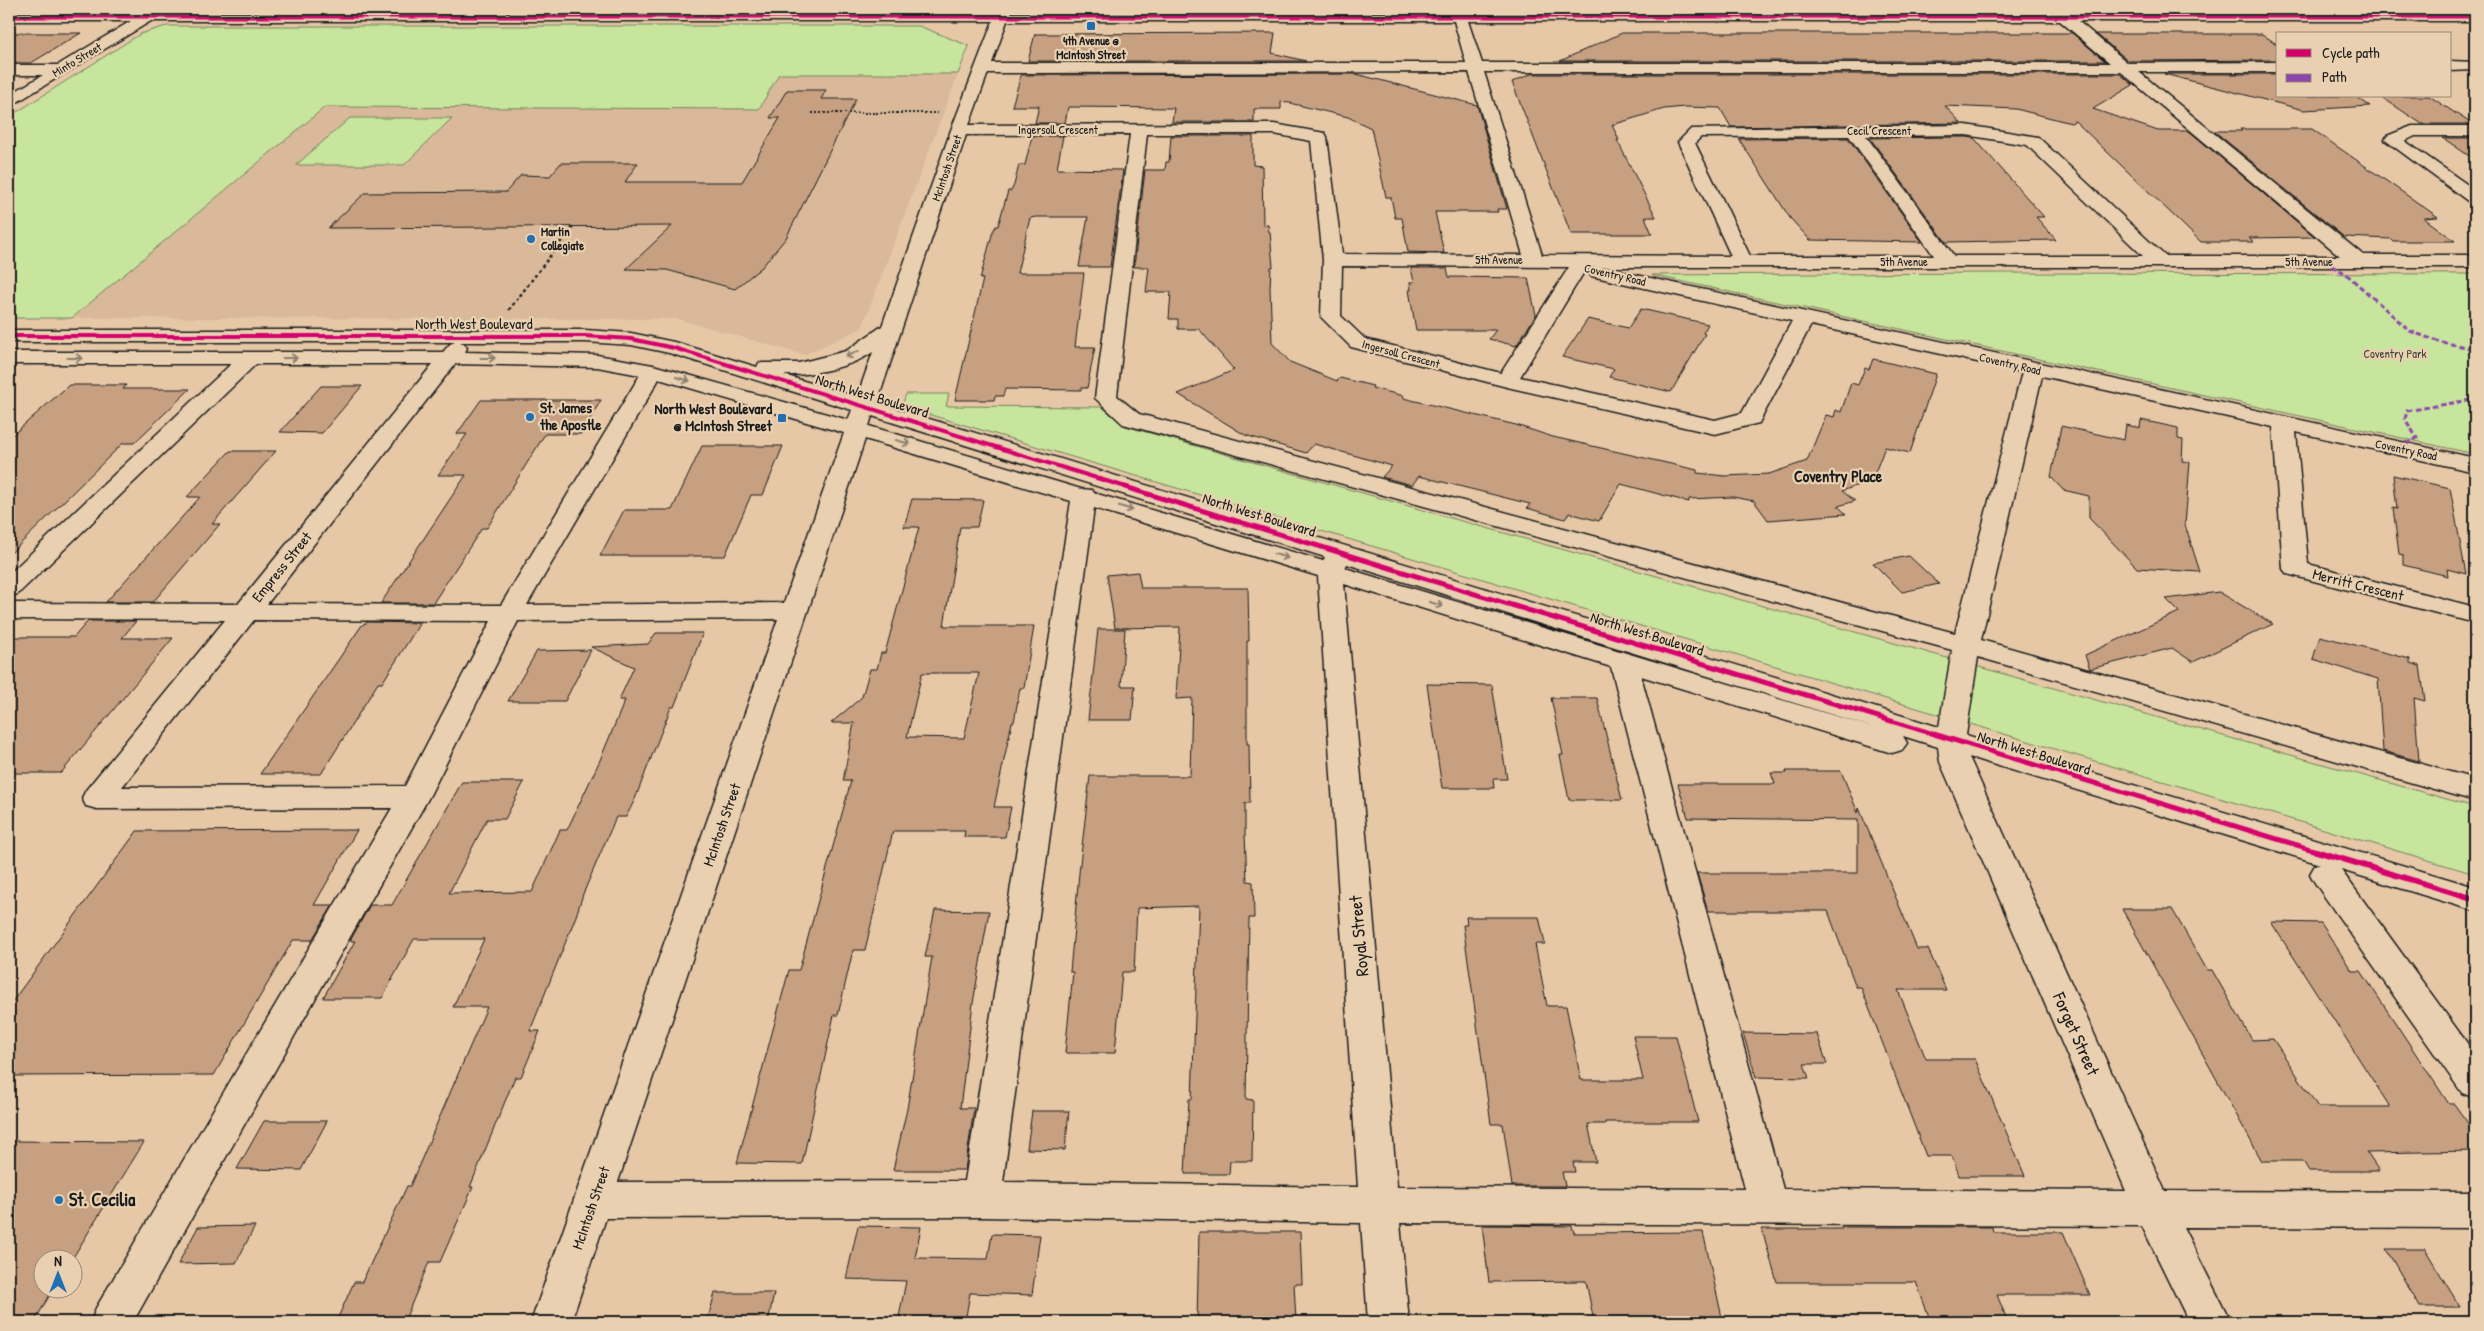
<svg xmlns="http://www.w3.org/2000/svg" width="2484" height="1331" viewBox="0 0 2484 1331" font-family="'Patrick Hand',sans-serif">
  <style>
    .built { fill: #d9b999 }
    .green { fill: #c7e59c; stroke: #72805c }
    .building { fill: #c7a082; stroke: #1c1c1c; fill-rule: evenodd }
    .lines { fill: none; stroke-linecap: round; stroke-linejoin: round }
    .minor-casing { stroke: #1c1c1c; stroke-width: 3 }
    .path-far1 { stroke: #1c1c1c; stroke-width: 2; stroke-dasharray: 2 2; stroke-linecap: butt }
    .path { stroke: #1c1c1c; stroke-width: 2.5; stroke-dasharray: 3 3; stroke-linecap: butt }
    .minor { fill: #e8d0b0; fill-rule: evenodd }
    .quiet { stroke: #8e44ad; stroke-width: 3; stroke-dasharray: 5.5 3; stroke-linecap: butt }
    .cycleway-far3-casing { stroke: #e8d0b0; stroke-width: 5 }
    .cycleway-far2-casing { stroke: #e8d0b0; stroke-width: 6 }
    .cycleway-far1-casing { stroke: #e8d0b0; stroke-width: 8 }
    .cycleway-casing { stroke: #e8d0b0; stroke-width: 9 }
    .cycleway-far3 { stroke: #d6006c; stroke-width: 3 }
    .cycleway-far2 { stroke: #d6006c; stroke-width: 4 }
    .cycleway-far1 { stroke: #d6006c; stroke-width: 5 }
    .cycleway { stroke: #d6006c; stroke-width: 6 }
    .oneway { stroke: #8c7f6d }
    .poi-dot { fill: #1f6fb2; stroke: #e8d0b0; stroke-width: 2 }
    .labels { text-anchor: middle; stroke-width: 4.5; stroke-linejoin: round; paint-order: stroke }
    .far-poi-label { font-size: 12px; font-weight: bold; fill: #1c1c1c; stroke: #e8d0b0 }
    .far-street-label { font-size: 12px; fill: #1c1c1c; stroke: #e8d0b0 }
    .far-park-label { font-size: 12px; fill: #3e4436; stroke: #e8d0b0 }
    .street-label { font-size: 15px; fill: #1c1c1c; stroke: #e8d0b0 }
    .poi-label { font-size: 15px; font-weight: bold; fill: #1c1c1c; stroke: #e8d0b0; text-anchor: start }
    .neighbourhood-label { font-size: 16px; font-weight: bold; fill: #1c1c1c; stroke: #e8d0b0 }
    .near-street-label { font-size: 18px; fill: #1c1c1c; stroke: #e8d0b0 }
    .near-poi-label { font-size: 18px; font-weight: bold; fill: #1c1c1c; stroke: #e8d0b0; text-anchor: start }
  </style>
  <rect width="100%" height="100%" fill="#e6c8a7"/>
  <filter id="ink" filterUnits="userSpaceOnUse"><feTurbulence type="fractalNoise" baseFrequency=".02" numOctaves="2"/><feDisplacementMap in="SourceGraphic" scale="10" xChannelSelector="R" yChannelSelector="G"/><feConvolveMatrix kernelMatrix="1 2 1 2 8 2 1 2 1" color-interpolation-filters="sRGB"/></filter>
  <g filter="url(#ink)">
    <!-- built -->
    <g class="built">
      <path d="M592,9H985L592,10Z"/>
      <path d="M779,74H958L862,328L804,355L678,319L72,318L325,107L759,109Z"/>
    </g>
    <!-- green -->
    <g class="green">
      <path d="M166,26H919L969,46L958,74H779L759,109L325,107L72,318H9V117L140,34Z"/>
      <path d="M350,118H452L404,165H296Z"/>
      <path d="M1991,273L2475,274V454L1652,275Z"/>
      <path d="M906,394H949L946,406L1102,407L1125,426L2475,807V874L904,407L902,406Z"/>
    </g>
    <!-- building -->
    <g class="building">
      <path d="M9,33H81L31,63H9Z"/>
      <path d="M1275,33L1272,53L1306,61H1028L1035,34Z"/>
      <path d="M1622,33H2072L2105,61H1560Z"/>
      <path d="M2096,34H2262L2278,45V60L2129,61Z"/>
      <path d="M1356,74L1477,105L1507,209H1497L1498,212H1435L1444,253L1408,252L1402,218H1395L1391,197H1386L1371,128L1348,117L1281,101V109H1254V122H1172L1174,108L1068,107L1065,123H1035L1039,106H1012L1021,75Z"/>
      <path d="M1531,74H2120L2133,85L2093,109L2158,131H2189L2315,237L2249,238L2254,242H2201L2075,121L2071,123L2016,109L1945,106L1961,123L1731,127L1720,108L1685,107L1664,109L1612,125L1619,140H1617L1656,217H1645L1652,234H1571L1512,82Z"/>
      <path d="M2164,74H2278V96H2355L2370,106L2304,110Z"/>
      <path d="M787,90H826L821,99H856L786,238L762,267L735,289L667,270L626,269L672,226L328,228L365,193L506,192L521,175L550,176L561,163H638L625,182H742L780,118H770Z"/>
      <path d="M2380,96H2429L2472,124H2422Z"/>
      <path d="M2240,129H2312L2438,217L2424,218L2455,241H2393L2391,239L2344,237L2214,131H2242Z"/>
      <path d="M1032,136H1063L1057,169L1123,170L1110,267H1079L1088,217H1036L1030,218L1017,273H1084L1075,347H1095L1087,388H1081V390L1005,389L1003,396H995L994,400H955L983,279H980L993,231L996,226H998L1008,191H1011L1014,185L1019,165H1025Z"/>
      <path d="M1171,136H1253V165L1262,166L1263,225H1268L1269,232H1270L1273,267H1271L1270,288L1272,343L1290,362L1337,381L1340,378L1373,386L1372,388L1404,396L1403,398L1516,425L1553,437L1697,470V473L1725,476L1769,474L1807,461L1826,415L1834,417L1836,410L1841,412L1851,383L1858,385L1865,368L1869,369L1873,359L1936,374L1910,453L1885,447L1872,480L1842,491L1855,501L1838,506L1846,514L1768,520L1754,501L1733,497L1689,499V502L1621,484L1599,521L1569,513L1565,519L1527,508L1530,504L1419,476L1412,485L1382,477L1392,466L1314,444L1306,453L1245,435L1178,394L1234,370L1199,329H1178V319H1169L1171,292H1146L1149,267H1134L1145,170H1165L1166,162H1169Z"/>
      <path d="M1966,137L1974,138L2044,217H2036L2056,240L1946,242L1870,138Z"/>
      <path d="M1848,138L1922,242L1810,240L1790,218L1739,139Z"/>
      <path d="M2443,138H2475V160Z"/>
      <path d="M1411,268H1447L1449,277L1528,278L1536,315L1516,346L1489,339L1496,330H1416L1409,290H1411L1410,282H1414Z"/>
      <path d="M1641,309L1708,324L1703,333L1705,334L1671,392L1609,377L1614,369L1562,357L1588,319L1628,328Z"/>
      <path d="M69,385H126L123,389H190L134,443H123L9,555V438Z"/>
      <path d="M321,386H362L322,433L280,432Z"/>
      <path d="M481,400H601L581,434H545L487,528H482L433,603H381L466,475H438L467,434H457Z"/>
      <path d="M2141,420L2178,428V439L2183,440L2182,461L2190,462L2185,525L2200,572L2137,568L2089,518V496L2063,490L2051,477L2061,426L2124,440L2126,425L2140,428Z"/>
      <path d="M702,446H783L763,495H751L725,556H600L624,510H672Z"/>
      <path d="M230,451H276L212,524H220L153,602H106L200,497H187Z"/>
      <path d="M2393,475L2450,488L2466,574L2447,569L2448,576L2403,565V555L2399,554L2393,508L2397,509Z"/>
      <path d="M912,499L983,500L977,527H960L944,626H1034L1024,688H1020L1014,722H1012L994,807H1011L1005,837H964L965,831H893L865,950H853L838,1015H834L802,1164L737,1163L789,970H799L851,781H843L854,723H831L862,697L870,669H877L881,653H885L919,527H904ZM922,673H979L964,738L907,737Z"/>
      <path d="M1909,556L1939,584L1902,592L1873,563Z"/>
      <path d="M1138,572L1141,588H1248L1249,641H1247V744H1249L1250,803H1245V835L1247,881L1253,882L1254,918H1249L1246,1099L1253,1100L1252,1161H1230L1229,1174H1185L1189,1099H1192L1199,906L1137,908L1134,972H1122L1115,1053H1065L1073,972H1070L1079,873L1090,776H1190L1192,698L1176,699L1180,627L1115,628L1107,575Z"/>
      <path d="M2219,592L2273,624L2193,662L2172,648L2090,669L2085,655L2179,612L2166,599Z"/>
      <path d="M88,621H136L122,638H173L61,773H9V637H74Z"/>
      <path d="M368,622L420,623L382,683H378L321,774H260L362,625Z"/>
      <path d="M1098,629H1125L1121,686H1135L1132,720H1088Z"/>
      <path d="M656,633H703L674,707H671L635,799L626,817H616L583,894L576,916L530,1031H540L521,1077H515L470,1187H473L440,1262H429L404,1322H336L354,1282H362L407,1186H410L487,1007H453L484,939H414L382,998H323L355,941H350L370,905H392L462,782H524L505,819H487L449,893L532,892L560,830H567L600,760L625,700H619L634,667L591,647L648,644Z"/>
      <path d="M2320,636L2410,659V663L2420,666L2425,701L2414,698L2419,761L2383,751L2378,679L2313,659Z"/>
      <path d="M591,650L565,701H508L537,651Z"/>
      <path d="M1427,684L1492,685L1507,779H1493L1494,788H1442Z"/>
      <path d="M1551,698H1597L1622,800H1569L1560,755H1563Z"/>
      <path d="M1786,771H1841L1858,813L1859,808L1917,949H1928L1946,990H1898L1926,1059H1975L2025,1176H1959L1952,1156H1926L1861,987H1856L1828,911H1708L1697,873H1858V820L1688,818L1678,784H1775L1771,773H1787Z"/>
      <path d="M357,830L314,905H333L312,940H293L214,1075L9,1076V1006L137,831Z"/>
      <path d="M2122,909H2172L2207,970H2212L2252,1040L2273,1039L2318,1107H2390L2271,922L2321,923L2352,971H2361L2449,1104H2454L2475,1133V1151L2367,1153L2379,1171H2309L2303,1161H2262Z"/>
      <path d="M935,910L989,911L973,1003L960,1108H974L965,1170H893L907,1109L932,957H925Z"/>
      <path d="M1466,917H1539L1545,944H1535L1547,1006H1566L1581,1080H1643L1633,1036H1676L1698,1122H1605V1124H1588L1596,1162H1573L1575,1172H1562L1565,1186H1512L1503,1124H1491L1463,925H1467Z"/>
      <path d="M1743,1033L1817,1034L1827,1064H1804L1809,1078L1756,1077Z"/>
      <path d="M1032,1111H1069L1065,1150L1027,1149Z"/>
      <path d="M264,1121H327L301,1170L237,1169Z"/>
      <path d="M9,1141L144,1142L72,1259L42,1258V1288H54L34,1322H9Z"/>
      <path d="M1482,1225L1572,1226L1574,1233L1703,1232L1723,1322H1594L1586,1281L1489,1282Z"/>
      <path d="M255,1226L236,1263L178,1264L198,1227Z"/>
      <path d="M858,1226L921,1227L915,1258L988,1259L992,1234L1040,1235L1032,1295L970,1293L965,1322H898L906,1281L846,1279Z"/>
      <path d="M1841,1227H1992L1993,1232H2063L2090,1295H1997L2008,1322H1931L1916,1282H1777L1762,1229H1842Z"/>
      <path d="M1199,1232H1300L1302,1284H1294L1296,1322H1197Z"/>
      <path d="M2386,1249H2425L2460,1307H2420Z"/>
      <path d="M715,1293H774L768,1322H707Z"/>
    </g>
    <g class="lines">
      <defs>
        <g id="minor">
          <path d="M998,9H1012L1011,13H2475V21H2078L2128,63L2278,62V72H2139L2363,255H2475V267H1600L2475,458V472L2296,432L2308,564L2475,607V623L2287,574L2283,569L2273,427L2042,376L1981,640L2475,779V801L1978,657L1966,735L2475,887V911L2341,870L2475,1054V1098L2462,1093L2315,883L2310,874L2315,865L2320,864L1969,757L2165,1191L2475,1192V1228L2183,1227L2231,1322H2189L2142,1226L1400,1223L1409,1322H1368L1361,1223L981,1217L606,1218L571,1322H531L778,619L518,621L429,797L133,1322H91L96,1308L392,808L97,809L86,806L82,798L86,790L225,620L9,619V603L238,604L433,364H256L18,594L9,596V574L231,364H9V352H443L450,344L455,342H9V330H585L631,333L674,342L757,367L759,363H799L846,351L882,326L951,130L993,21H151L9,107V95L43,75H9V65H58L131,21H9V13H997ZM1007,21H1454L1466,63H992ZM1468,21H2060L2110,63H1482ZM1469,72L1523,255L1342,254L1327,137L1325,133L1319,132L1274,124L969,125L988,73ZM1484,72H2121L2340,256H2165L2038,137L1966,125L1691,129L1678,142L1731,256L1542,255ZM1130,134L1095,398L1123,424L1952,650L1939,727L877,403L966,135ZM1147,134H1274L1311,141L1323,260L1321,317L1351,347L1507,387L1715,434L1759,423L1811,325L2022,372L1955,633L1139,414L1117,396ZM1966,135L2027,145L2143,256H1954L1866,136ZM1849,136L1934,256H1750L1695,143L1701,137ZM1342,266L1569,267L1501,373L1365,339L1341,316ZM1587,267H1596L1591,268L1588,272L1591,276L1792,321L1742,413L1715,420L1520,377ZM459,342H585L631,345L669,353L852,410L848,420L653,365L597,355L465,352L467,348L464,344ZM873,352L857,397L784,375C810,376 852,367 873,352ZM455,364L597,367L640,375L501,605L267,604ZM659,379L844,433L784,603L527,605ZM872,416L1325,557L1323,561L1094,493L1092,490L1081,489L869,426ZM865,439L1071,501L965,1181L618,1182ZM1094,508L1318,576L1358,1187L1003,1182ZM1347,564L1875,728L1345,568ZM1344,584L1611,667L1745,1189L1397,1187ZM254,620L491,621L405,786L122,787ZM1641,676L1892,753L1902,750L1907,743L1903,736L1938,747L1940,762L2126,1191L1783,1189Z"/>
          <path d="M2450,61L2475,62V70L2450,71Z"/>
          <path d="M2412,126H2475V136H2415L2405,141L2475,190V203L2469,202L2385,140L2387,136Z"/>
        </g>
      </defs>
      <!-- minor casing -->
      <use href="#minor" class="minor-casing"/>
      <!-- path-far1 -->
      <path class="path-far1" d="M812,113H937"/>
      <!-- path -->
      <path class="path" d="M509,310L573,226"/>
      <!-- minor -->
      <use href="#minor" class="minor"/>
      <!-- quiet -->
      <g class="quiet">
        <path d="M2324,262L2345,273L2410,331L2437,341L2475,349"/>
        <path d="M2399,448L2417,438L2405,419L2407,411L2475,399"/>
      </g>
      <defs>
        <path id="cycleway-far3" d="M9,17H2475"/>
        <path id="cycleway-far2" d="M9,336H585L631,339L674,348L1129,488"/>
        <path id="cycleway-far1" d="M1125,487L2320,852"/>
        <path id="cycleway" d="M2316,851L2475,899"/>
      </defs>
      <!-- cycleway-far3 casing -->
      <use href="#cycleway-far3" class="cycleway-far3-casing"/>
      <!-- cycleway-far2 casing -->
      <use href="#cycleway-far2" class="cycleway-far2-casing"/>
      <!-- cycleway-far1 casing -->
      <use href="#cycleway-far1" class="cycleway-far1-casing"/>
      <!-- cycleway casing -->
      <use href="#cycleway" class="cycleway-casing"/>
      <!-- cycleway-far3 -->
      <use href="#cycleway-far3" class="cycleway-far3"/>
      <!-- cycleway-far2 -->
      <use href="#cycleway-far2" class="cycleway-far2"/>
      <!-- cycleway-far1 -->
      <use href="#cycleway-far1" class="cycleway-far1"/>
      <!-- cycleway -->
      <use href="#cycleway" class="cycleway"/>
    </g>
    <!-- one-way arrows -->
    <defs><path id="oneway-shaft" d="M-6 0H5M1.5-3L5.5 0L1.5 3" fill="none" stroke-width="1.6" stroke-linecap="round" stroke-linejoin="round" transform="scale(1.25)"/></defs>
    <g class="oneway">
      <use href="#oneway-shaft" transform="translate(852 354) rotate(156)"/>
      <use href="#oneway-shaft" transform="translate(75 358)"/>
      <use href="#oneway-shaft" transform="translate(290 358)"/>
      <use href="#oneway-shaft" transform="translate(488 358)"/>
      <use href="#oneway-shaft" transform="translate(683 379) rotate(16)"/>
      <use href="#oneway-shaft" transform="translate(903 442) rotate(16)"/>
      <use href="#oneway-shaft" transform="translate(1126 508) rotate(17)"/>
      <use href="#oneway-shaft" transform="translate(1281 556) rotate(17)"/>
      <use href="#oneway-shaft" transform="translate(1436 604) rotate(17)"/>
    </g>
  </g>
  <!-- markers -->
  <g class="poi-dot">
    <rect x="1086" y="21" width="10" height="10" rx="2.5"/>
    <circle cx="531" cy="239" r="5"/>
    <circle cx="530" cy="417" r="5"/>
    <rect x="777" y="413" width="10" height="10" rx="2.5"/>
    <circle cx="59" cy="1200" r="5"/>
  </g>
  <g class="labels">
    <!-- far-poi labels -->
    <g class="far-poi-label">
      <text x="1091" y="45">4th Avenue @<tspan x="1091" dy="14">McIntosh Street</tspan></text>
      <text x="541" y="236" text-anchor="start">Martin<tspan x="541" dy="14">Collegiate</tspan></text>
    </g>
    <!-- far-street labels -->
    <g class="far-street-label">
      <text transform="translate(77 60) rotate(-31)" y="4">Minto Street</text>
      <text x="1058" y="134">Ingersoll Crescent</text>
      <text x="1879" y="135">Cecil Crescent</text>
      <text transform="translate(947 168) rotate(-71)" y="4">McIntosh Street</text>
      <text x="1499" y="264">5th Avenue</text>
      <text x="1904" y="266">5th Avenue</text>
      <text x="2309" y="266">5th Avenue</text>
      <text transform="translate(1615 275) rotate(13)" y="4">Coventry Road</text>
      <text transform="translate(1401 354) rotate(15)" y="4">Ingersoll Crescent</text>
      <text transform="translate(2010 364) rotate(13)" y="4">Coventry Road</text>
      <text transform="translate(2406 450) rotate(12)" y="4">Coventry Road</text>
    </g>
    <!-- far-park labels -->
    <g class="far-park-label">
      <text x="2395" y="358">Coventry Park</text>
    </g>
    <!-- street labels -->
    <g class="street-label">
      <text x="474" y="329">North West Boulevard</text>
      <text transform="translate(872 396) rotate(17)" y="5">North West Boulevard</text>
      <text transform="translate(1259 515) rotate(17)" y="5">North West Boulevard</text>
      <text transform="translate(282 567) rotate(-51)" y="5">Empress Street</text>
      <text transform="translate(2358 585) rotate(14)" y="5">Merritt Crescent</text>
      <text transform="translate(1647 634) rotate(17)" y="5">North West Boulevard</text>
      <text transform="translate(2034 753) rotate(17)" y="5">North West Boulevard</text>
      <text transform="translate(722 825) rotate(-71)" y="5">McIntosh Street</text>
      <text transform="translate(591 1208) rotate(-71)" y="5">McIntosh Street</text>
    </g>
    <!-- poi labels -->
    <g class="poi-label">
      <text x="540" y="413">St. James<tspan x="540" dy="17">the Apostle</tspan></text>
      <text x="772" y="414" text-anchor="end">North West Boulevard<tspan x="772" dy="17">@ McIntosh Street</tspan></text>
    </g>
    <!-- neighbourhood labels -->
    <g class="neighbourhood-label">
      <text x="1838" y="482">Coventry Place</text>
    </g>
    <!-- near-street labels -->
    <g class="near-street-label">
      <text transform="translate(1359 936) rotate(-95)" y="6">Royal Street</text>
      <text transform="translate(2076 1034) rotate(66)" y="6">Forget Street</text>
    </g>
    <!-- near-poi labels -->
    <g class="near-poi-label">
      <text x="69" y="1206">St. Cecilia</text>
    </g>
  </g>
  <!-- margin -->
  <rect width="2484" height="1331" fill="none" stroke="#e8d0b0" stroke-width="30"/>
  <rect x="15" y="15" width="2454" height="1301" fill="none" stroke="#1c1c1c" stroke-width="2" filter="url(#ink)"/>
  <!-- legend -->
  <rect x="2276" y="32" width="175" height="65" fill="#e8d0b0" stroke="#968875"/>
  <rect x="2286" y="49" width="25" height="8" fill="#d6006c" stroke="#968875"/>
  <text x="2322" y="58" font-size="15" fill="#1c1c1c">Cycle path</text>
  <rect x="2286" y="74" width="25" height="8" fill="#8e44ad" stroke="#968875"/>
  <text x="2322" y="82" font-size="15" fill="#1c1c1c">Path</text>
  <!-- north arrow -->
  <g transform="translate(58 1274)"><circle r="24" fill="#e8d0b0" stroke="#968875"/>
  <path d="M0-4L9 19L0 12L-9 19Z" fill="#1f6fb2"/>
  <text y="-8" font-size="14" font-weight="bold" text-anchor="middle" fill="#1c1c1c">N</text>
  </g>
</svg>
